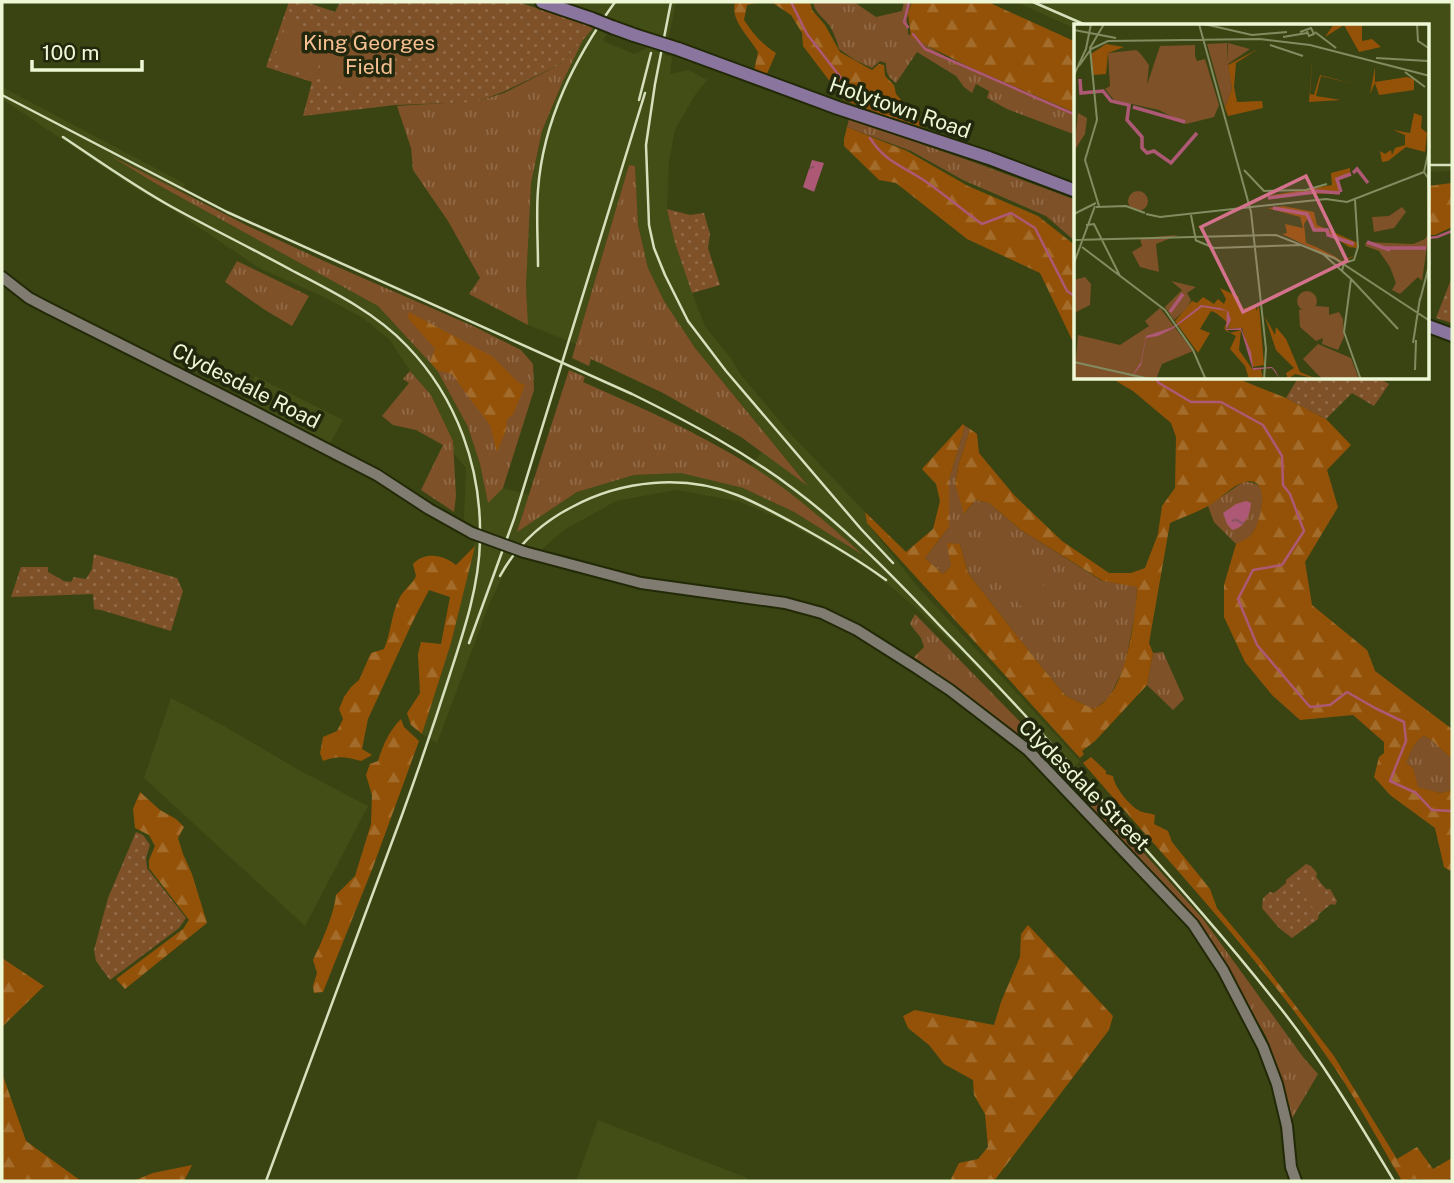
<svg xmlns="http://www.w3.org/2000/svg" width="1454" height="1183" viewBox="0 0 1454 1183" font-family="'Public Sans',sans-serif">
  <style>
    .built { fill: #424e16 }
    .grass { fill: url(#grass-tufts) }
    .forest { fill: url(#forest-firs) }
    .park { fill: url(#park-dots) }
    .pitch { fill: #7e5129 }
    .water { fill: url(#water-ripples) }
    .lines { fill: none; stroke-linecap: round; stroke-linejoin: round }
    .stream { stroke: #ad5874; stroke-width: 2.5 }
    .secondary-casing { stroke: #222907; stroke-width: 14 }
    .primary-casing { stroke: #222907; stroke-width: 16 }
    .secondary { stroke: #807c71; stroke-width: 10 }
    .primary { stroke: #8a759f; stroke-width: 12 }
    .rail { stroke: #d6e0bc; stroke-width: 2.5 }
    .secondary-bridge-casing { stroke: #222907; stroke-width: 14; stroke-linecap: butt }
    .primary-bridge-casing { stroke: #222907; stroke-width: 16; stroke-linecap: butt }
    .secondary-bridge { stroke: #807c71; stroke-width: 10 }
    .primary-bridge { stroke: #8a759f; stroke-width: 12 }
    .labels { text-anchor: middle; stroke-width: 7; stroke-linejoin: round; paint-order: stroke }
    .park-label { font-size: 21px; fill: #f8c093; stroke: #22280d }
    .street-label { font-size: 21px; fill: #eef8d6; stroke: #22280d }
    .inset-river { fill: none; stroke: #ad5874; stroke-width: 3.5 }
    .inset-road { fill: none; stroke: #828c60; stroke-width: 2 }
    .view { fill: #d4728c; fill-opacity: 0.15; stroke: #d4728c; stroke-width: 3.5 }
    .inset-edge { fill: none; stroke: #eef8d6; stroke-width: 3.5 }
  </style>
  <defs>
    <pattern id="grass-tufts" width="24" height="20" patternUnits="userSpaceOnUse" patternTransform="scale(1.75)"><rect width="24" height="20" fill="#7e5129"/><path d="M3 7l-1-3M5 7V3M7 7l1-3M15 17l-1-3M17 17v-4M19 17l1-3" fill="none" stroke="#916b47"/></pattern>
    <pattern id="forest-firs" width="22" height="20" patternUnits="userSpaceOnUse" patternTransform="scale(1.75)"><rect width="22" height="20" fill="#945208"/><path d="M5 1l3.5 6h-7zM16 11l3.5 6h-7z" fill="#a36c2b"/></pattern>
    <pattern id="park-dots" width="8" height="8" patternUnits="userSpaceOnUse" patternTransform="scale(1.75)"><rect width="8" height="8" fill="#7e5129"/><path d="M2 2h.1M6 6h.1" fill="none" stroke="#916b47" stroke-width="1.8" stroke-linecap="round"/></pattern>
    <pattern id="water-ripples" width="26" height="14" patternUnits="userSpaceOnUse" patternTransform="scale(1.75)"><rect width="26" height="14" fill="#ad5874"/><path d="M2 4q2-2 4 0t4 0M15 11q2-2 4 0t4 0" fill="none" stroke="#7f525d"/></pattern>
  </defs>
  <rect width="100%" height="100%" fill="#3a4412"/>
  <!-- built -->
  <g class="built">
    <path d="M564,2H676L665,55L672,57L670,74L688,70L707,80L693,98L675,130L669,161L667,209L675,243L695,301L705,326L732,360L741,375L787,430L865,512L867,523L917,586L1080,761L1070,771L1045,739L1006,697L917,609L889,585L860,564L781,519L738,501L676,490L616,501L564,530L541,550L525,545L511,559L490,602L437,743L422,734L451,643L478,528L464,520L466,468L454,454L453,441L431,395L410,371L390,340L363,318L322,296L261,269L173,210L133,187L2,99V87L185,184L182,192L123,163L153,182L378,306L437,370L468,427L480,464L488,502L503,488L529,495L518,531L577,492L634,475L681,473L743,488L793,512L858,551L792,495L751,466L762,451L806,483L696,349L664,301L648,268L638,225L635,166L629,165L576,344L528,325L526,286L531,183L542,132L563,81L583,40L594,27L608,31L603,41L634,54L647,48L651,34Z"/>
    <path d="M1016,2H1452V171L1428,172V26H1076V29Z"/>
    <path d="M255,376L343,420L329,445L243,402Z"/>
    <path d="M171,698L224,726L299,770L368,806L305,926L144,778Z"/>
    <path d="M598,1120L747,1178L746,1181H576Z"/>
  </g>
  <!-- grass -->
  <g class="grass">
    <path d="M813,2H854L876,17L902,11L904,2H911L907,19L908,34L948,58L1076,114V135L1007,109L987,98L989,91L976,84L972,93L964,87L956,76L917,52L896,83C888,77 886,73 886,63L880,61L872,68L855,60L839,49C837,41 834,33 830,26C823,17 815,13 813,2Z"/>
    <path d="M583,40L563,81L542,131L531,183L526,286L528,325L469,294L480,278L448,221L413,170L411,148L397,106L478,101L504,93L559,65Z"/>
    <path d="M849,119L976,163L1076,200V242L1046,216L963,180L911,151L847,127Z"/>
    <path d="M111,156L248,226L324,261L475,327L521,350L533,364L534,390L503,488L488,503L480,464L468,427L437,370L378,306L153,182Z"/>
    <path d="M629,165L635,166L638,225L648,268L664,301L695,348L808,486L741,437L663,393L591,359L589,366L572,358Z"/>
    <path d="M237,261L309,296L292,326L265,310L225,282Z"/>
    <path d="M569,370L585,377L583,382C640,407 697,432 750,465C791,491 827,523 863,555L794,512L743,488L681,473L634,475L577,492L517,532Z"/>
    <path d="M410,371L431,395L453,441L456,496L454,512L421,490L443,445L416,430L393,425L382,416L409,383L403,379Z"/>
    <path d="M965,426L970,429L959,463L955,484L965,513L975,500L989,503L1021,530L1102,581L1137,586L1136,608L1125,665L1109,698L1094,709L1066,696L1040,665L968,573L960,544L951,566L943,574L925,558L949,527V480Z"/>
    <path d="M1243,482C1249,482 1254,482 1259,486C1268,496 1259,526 1251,535C1248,539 1240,541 1236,544L1214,522L1208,506Z"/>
    <path d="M915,614L1064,767L1061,771L1015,732L914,657L924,647L921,638L910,624Z"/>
    <path d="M1163,652L1184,699L1173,710L1147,685L1153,653Z"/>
    <path d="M1424,736L1430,739L1452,759V790L1441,793L1417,787L1413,768L1405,764C1410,754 1414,741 1424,736Z"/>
    <path d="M1072,773L1203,919L1303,1057L1318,1074L1291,1120L1285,1091L1266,1036L1200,925L1065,782Z"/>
  </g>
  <!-- forest -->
  <g class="forest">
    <path d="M735,2H810L812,10L825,25L840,52L872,70L879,64L884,65L885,76L894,85L896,94L925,128L883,115L844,100L803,46L802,33L791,15L773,3L760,2L747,5L744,20C753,34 762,44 776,53L766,76L754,71L758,52C749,36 730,21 735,2Z"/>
    <path d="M912,2H988L1076,42V113L967,66L911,37L908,13Z"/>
    <path d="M847,127L907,151L968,186L1038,216L1076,246V348L1040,273L967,239L896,183L879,180L844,146V139Z"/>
    <path d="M1452,183V227L1435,235H1428V186Z"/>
    <path d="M409,312L493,357L518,382L525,385L513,415L507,419L506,430L497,452L490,425L474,404L452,374L437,370L430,362L435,349L408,318Z"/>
    <path d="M1111,378H1236L1286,398L1326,419L1351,445L1327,470L1338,507L1305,562L1312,605L1367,650L1375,671L1452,729V759L1430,739L1424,736C1414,741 1410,754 1406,763L1413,768L1418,787L1441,793L1452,790V872L1444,867L1435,828L1390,795L1374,777L1379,757L1384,753V742L1353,715L1300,720L1272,695L1245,662L1224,617V585L1236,544C1240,541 1247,539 1250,536C1262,524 1273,471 1242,483C1232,486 1220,499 1210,505C1198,512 1183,517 1170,523L1149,643L1153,653L1147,685L1095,741L1082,751L1084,754L1080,758L867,523L865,512L906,552L933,529L940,501L936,484L922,469L963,424L965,426L949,480V527L925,558L943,574L951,566L947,543L960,544L968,573L1040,665L1066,696L1094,709C1098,706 1104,703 1107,699C1127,678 1136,615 1137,587L1103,581L1021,530L989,503L975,500L964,514L955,484L959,463L970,429L977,434L979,453L1014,495L1062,541L1109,573H1131L1145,568L1158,534L1162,506L1175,488L1176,437L1171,423L1133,391Z"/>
    <path d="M475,546L451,643L422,734L411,725L407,713L420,693L418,654L421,642L441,644L450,597L429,590L412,623L368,719L362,749L372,755L361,761C346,757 338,755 323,761L320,753L323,737L337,731L343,719L339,709L344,697L351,687L359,680L371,653L384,649C391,633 391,615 399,599C403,590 412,585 416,576L413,564C425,551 444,555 456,565Z"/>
    <path d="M401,719L404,727L419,741L373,867L323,992L314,993L313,986L317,973L313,960C322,942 334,914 336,895L355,876L371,824L372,795L366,775L370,764L378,761C383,745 389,731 401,719Z"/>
    <path d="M1091,757L1106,771V774L1113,776C1114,786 1128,804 1138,810C1142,813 1150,813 1155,815L1154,824L1168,831L1172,842L1210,889L1217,908L1262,962L1334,1056L1397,1159L1417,1147L1433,1169L1452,1158V1177L1446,1181L1412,1179L1402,1181C1377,1139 1354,1094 1325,1054C1253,950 1166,859 1083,763Z"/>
    <path d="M140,792L160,810L176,819L184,827L178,838L183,854L192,874L207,923L125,989L116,979L183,929L189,920L149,868V860L155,846L149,835L135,828L133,809Z"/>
    <path d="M1028,925L1113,1016L1109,1030L994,1181H950L959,1163L978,1159L988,1147L985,1114L974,1095L973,1080L944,1064L929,1045L908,1028L903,1016L915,1010L994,1025L1001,1002L1020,957L1021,934Z"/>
    <path d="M2,958L44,986L2,1027Z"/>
    <path d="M2,1073L26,1141L81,1181H2Z"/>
    <path d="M192,1165L184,1181H133L153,1173Z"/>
  </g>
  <!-- park -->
  <g class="park">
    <path d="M289,2H306L335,12L340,2H518L594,27L583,40L559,65L503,92L476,102L395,105L303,116L312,82L266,67Z"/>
    <path d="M667,209L690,215L704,213L710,234L708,248L720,285L692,293L675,243Z"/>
    <path d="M1452,277V323L1436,318Z"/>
    <path d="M1298,378H1378L1389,384L1374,406L1352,393L1326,419L1286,398Z"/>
    <path d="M94,554L177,578L183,591L171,631L101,610L94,609L93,594L11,597L21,567H48V572L64,581L71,582L74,577L86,579L92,569Z"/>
    <path d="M136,832L143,835L150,845L146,858L147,868L186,918L179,928L110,980L96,961L94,950L108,898Z"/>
    <path d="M1306,864L1311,866L1317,873L1316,877L1326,889H1330L1337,901L1335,905L1331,904L1319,914L1318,919L1292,938L1279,928L1262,908L1263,898L1270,892L1274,893L1286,883V880Z"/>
  </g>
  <!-- pitch -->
  <g class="pitch">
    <path d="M287,22L329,35L315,76L273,62Z"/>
    <path d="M331,35L373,50L359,92L317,77Z"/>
    <path d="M997,540L1051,593L1029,614L976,561Z"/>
    <path d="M1310,877L1327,898L1314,909L1297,887Z"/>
  </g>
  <!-- water -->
  <g class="water">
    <path d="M812,160L824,163L814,192L803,187Z"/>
    <path d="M1246,501L1251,503C1250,515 1245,528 1232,530L1227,524L1223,513L1236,504Z"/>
  </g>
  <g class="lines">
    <!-- stream -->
    <g class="stream">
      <path d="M791,2L807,34L858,100"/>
      <path d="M908,27L904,22L909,2"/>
      <path d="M913,34L925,49L1076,115"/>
      <path d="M870,138C885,162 903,166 925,181C945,195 963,210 982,224L1011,213L1035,228L1067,291L1076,297"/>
      <path d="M1428,238L1437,237L1452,231"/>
      <path d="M1155,378L1159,383L1191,402H1221L1263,425L1282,456L1283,485L1290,494L1304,531L1282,565L1253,570L1238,599L1257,645L1310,707L1330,705L1347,692L1375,708L1404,722L1406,741L1390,781L1416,793L1432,810L1452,811"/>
    </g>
    <defs>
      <g id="secondary">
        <path d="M2,277L29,298L48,308L243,406L377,475L429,509L472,533"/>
        <path d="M524,552L641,583L785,603L822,613L857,630L917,668L950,690L1028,750L1193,924L1223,970L1263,1047L1277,1084L1287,1126L1291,1167L1296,1181"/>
      </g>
      <g id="primary">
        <path d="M542,2L592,19"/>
        <path d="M612,27L634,35"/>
        <path d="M678,49L838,108L989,158L1076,191"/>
        <path d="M1428,326L1452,335"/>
      </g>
    </defs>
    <!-- secondary casing -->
    <use href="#secondary" class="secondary-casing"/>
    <!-- primary casing -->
    <use href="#primary" class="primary-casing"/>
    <!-- secondary -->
    <use href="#secondary" class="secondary"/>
    <!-- primary -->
    <use href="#primary" class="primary"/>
    <!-- rail -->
    <g class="rail">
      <path d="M671,2L655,84L646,145L649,225L654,248L665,275L688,321L726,371L861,529L893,563"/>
      <path d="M1033,2L1088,26"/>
      <path d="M2,95L227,212L632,394C689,422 745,452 795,490C848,530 895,578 941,627C993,680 1043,734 1093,790C1156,861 1219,930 1278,1005C1322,1060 1358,1121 1394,1181"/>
      <path d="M639,100L651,53"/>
      <path d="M63,137C99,161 134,186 172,207C212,229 253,249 293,271C332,291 376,313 407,346C457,398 482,468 480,541C479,586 464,631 450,674C435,721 419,768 402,815C356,937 311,1059 266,1181"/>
      <path d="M1428,165H1452"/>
      <path d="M538,266C538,241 536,215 538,190C543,120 575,58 615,2"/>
      <path d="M500,576C517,545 541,523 572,507C622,480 684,474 737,495C755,502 773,512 790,521C823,539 856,558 886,580"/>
      <path d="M469,643L514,519L645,93"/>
    </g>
    <defs>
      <path id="secondary-bridge" d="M472,533L524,552"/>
      <g id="primary-bridge">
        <path d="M592,19L612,27"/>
        <path d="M634,35L678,49"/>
      </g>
    </defs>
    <!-- secondary-bridge casing -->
    <use href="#secondary-bridge" class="secondary-bridge-casing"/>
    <!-- primary-bridge casing -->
    <use href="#primary-bridge" class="primary-bridge-casing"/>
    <!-- secondary-bridge -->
    <use href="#secondary-bridge" class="secondary-bridge"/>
    <!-- primary-bridge -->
    <use href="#primary-bridge" class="primary-bridge"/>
  </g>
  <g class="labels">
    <!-- park labels -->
    <g class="park-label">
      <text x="369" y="50">King Georges<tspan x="369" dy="24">Field</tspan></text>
    </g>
    <!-- street labels -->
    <g class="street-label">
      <text transform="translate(900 108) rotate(19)" y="7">Holytown Road</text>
      <text transform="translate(246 386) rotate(27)" y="7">Clydesdale Road</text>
      <text transform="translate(1084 785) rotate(45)" y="7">Clydesdale Street</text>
    </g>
  </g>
  <!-- overview -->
  <g transform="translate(1074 24)">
    <rect width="355" height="355" fill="#3a4412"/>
    <path d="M153,19L154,39V19L176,25L154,40L158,64L151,84L133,20ZM121,21V32L123,37L131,35L145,81L140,93L112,100L85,86L40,76L31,65L36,62L34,29L62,26L66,29L75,41L73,61L86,22ZM244,320L277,334L285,355H249L243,350L229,335Z" fill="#7e5129"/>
    <path d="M260,0H288V17L298,15L307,23L285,28L270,1L251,13ZM32,20L50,23L34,29L32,50L19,51L17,30ZM184,25L162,39L160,63L163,78L188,77L189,84L154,92L151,84L158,64L154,41ZM238,38V40L236,70L240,71L246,51L283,61L247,52L242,72L267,76L235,78ZM301,43V58L333,53L340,55V66L305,71L301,59L296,70ZM340,89L348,92L347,104L353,109L351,128L332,123L314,137L308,138L306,127L311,130L317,126L318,131L321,124L331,121V111L319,106L336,109ZM276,144V150L263,154L266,169L193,172L258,161L257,149ZM209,182L240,188L243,201L284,219L283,224L275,223L253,208L240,207L234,194L230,200L232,219L240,222L260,232L268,237L281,231L269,239L208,210L213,209L211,200L229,204L226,193L193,184ZM146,264L165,273L163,278L169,285L182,280V287L185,281L190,341L179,343L168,304L154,305L156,298L151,304L156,309L167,306L165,326L179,346L187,345L189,355H175L171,342L156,325L162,312L152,307L150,304L153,298L142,289L137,287L126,305L136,309L124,329L101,297L118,277L123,279L129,273L140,280L144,275L150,280L152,275ZM191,293L201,311L202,303L212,315L226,348L243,355L221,350L214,355L212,349L220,344L202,326Z" fill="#945208"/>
    <path d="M223 277a10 10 0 1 1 20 0a10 10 0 1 1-20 0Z" fill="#7e5129"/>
    <path d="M4,89L13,94L11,110L0,127ZM54 177a10 10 0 1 1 20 0a10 10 0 1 1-20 0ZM328,183L332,188L320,204L300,208L298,193L315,192ZM355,208L348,257L344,253L326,270L318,266L322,259L316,243L305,227L291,222L292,218L339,220L351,215ZM104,211L82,220L85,248L66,243L58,228L68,222L66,214ZM11,253L17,260L16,281L0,289V256ZM97,257L122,263L113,269L117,276L113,284L100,296L91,283L108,266ZM243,282L255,283V291L265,288L269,295L270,313L264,326L248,320L249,314L242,317L226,303L225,286ZM86,284L119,327L88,340L82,355L0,356L4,311L46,321L75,302L71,297Z" fill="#7e5129"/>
    <path d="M127,281L146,284L154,287L157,296L153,305L167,304L177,328L179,344L198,343L201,346L206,355L198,344L179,346L167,306H152L153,287L128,283L100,304L84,312L72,314L67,341L56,355L67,338L72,312L99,303Z" fill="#ad5874"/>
    <path class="inset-river" d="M6,55L7,69L29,67L37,77L55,81L53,96L68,113V124L73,129L80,127L97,139L123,109M59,83L111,98M279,149L283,145L294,159M241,167L266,169M267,168L263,155L277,150M194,174L240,168M199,184L233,190L240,206H253L254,211L280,220M293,218L316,226M311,224H352M96,288L109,270"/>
    <path class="inset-road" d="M125,0L177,188L192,325L190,356M130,0L178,11L213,8M343,0L344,17L356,25M0,6L42,14M226,8L237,4L240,10L235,12L233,7M241,8L262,24M209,13L233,9M196,21L229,32M302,34L354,37M5,42L17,25L34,17L186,15L236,21L356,52M331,48L351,63M0,51L12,25L17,0M170,146L190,167L232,166L253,160M354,151L356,176M354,154L350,148L356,121M25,182L11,136L23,96L16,24L30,0M22,183L52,182L71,189M0,190L22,179M72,190L86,193L252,175L273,178L350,148M117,191L122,217M12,201L20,200L46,252M0,216L202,211L260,234L356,297M121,216L140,224L227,221L249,230L277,255M8,223L91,286L119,326L132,356M0,239L21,182M268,247L270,239L280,236L284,223L281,176M277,255L270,308L287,356M277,255L324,305M346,276L356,238M339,319L346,274M0,338L80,356M341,346L342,316"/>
    <path class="view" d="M232,152L273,237L169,288L127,203Z"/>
    <rect width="355" height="355" class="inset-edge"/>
  </g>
  <!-- border -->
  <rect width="1454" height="1183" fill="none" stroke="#eef8d6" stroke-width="7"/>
  <!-- scale -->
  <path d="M32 60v10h110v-10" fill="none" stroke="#eef8d6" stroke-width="3.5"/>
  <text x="42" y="60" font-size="21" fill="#eef8d6" stroke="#22280d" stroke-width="5" paint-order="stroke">100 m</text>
</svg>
